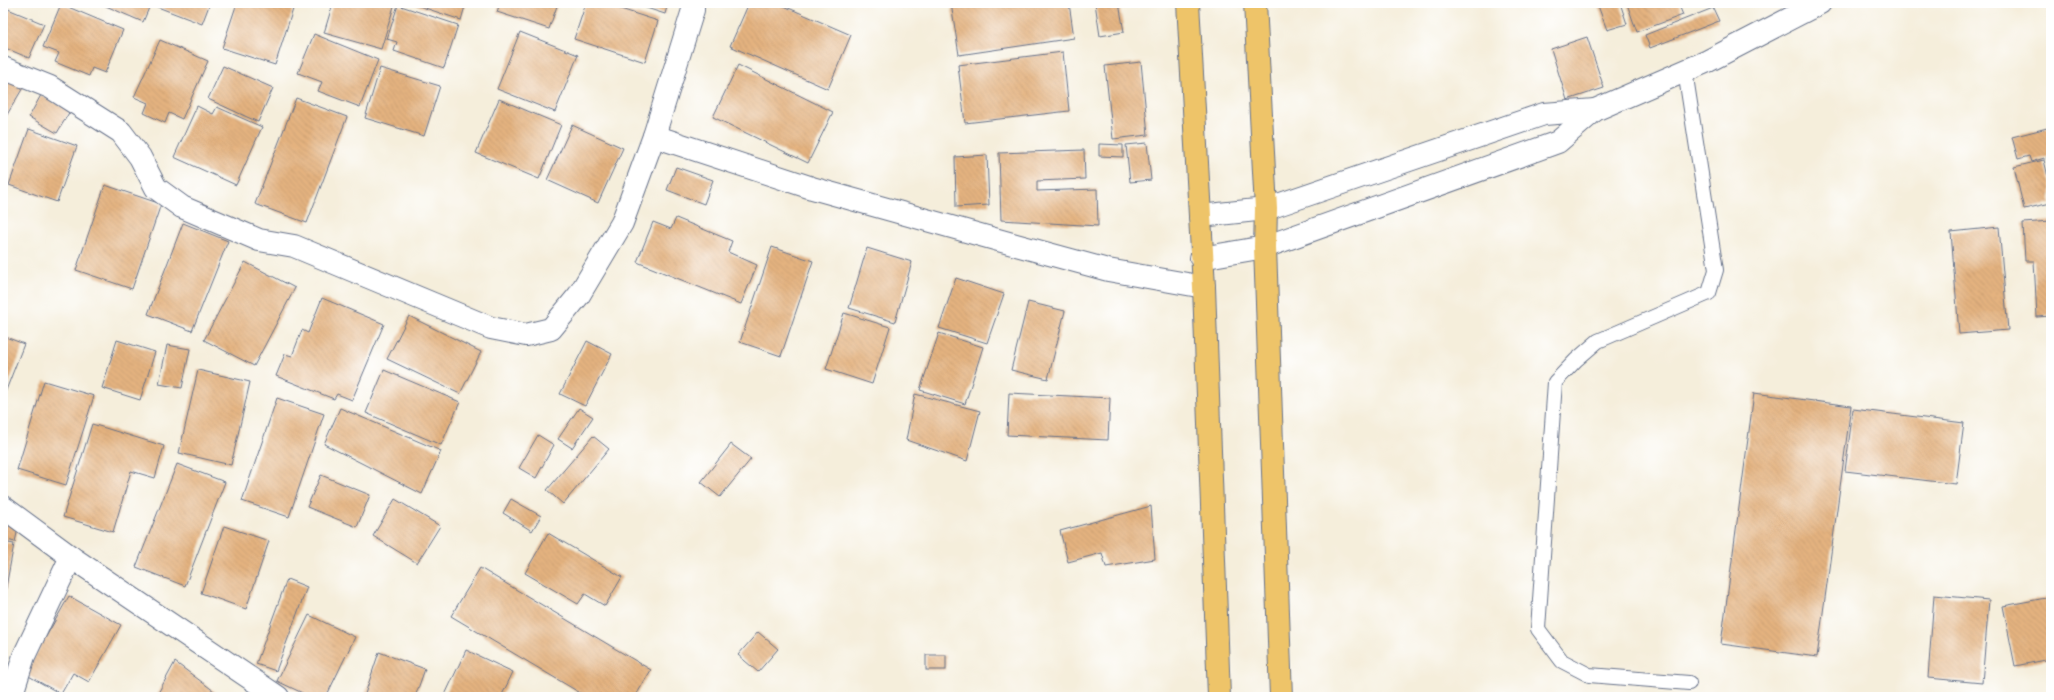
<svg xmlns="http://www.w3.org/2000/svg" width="2054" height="700" viewBox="0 0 2054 700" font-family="'Shantell Sans',sans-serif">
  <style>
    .building { fill: url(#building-back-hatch) }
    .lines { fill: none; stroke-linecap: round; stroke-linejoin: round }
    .service-casing { stroke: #67728a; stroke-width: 16 }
    .minor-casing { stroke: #67728a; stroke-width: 24 }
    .tertiary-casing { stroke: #67728a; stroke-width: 24 }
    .trunk-casing { stroke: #67728a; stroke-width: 24 }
    .service { stroke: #fff; stroke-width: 14 }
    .minor { stroke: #fff; stroke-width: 22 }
    .tertiary { stroke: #fff; stroke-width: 22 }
    .trunk { stroke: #eec469; stroke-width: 22 }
  </style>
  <defs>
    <pattern id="building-back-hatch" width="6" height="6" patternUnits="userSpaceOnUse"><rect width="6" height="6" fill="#e4b27f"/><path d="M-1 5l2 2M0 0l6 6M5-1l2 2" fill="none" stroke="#c39970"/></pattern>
  </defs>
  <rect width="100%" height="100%" fill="#fff"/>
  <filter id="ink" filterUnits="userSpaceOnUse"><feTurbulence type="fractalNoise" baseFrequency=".025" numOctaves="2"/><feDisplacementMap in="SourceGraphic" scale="8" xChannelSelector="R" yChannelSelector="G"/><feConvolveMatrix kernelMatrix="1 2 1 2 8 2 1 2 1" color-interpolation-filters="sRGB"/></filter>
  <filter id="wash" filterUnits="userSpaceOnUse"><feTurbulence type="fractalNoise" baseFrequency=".012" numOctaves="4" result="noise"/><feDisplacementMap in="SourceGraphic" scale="16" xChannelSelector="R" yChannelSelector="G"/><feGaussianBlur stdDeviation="0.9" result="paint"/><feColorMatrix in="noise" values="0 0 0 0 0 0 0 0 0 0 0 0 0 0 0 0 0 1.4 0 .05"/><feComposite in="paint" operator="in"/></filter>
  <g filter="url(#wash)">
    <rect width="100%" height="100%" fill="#f5eedb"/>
    <g id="blocks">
      <!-- building -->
      <g class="building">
        <path d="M99,3H151L143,22Z"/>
        <path d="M156,3H210L202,24L155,6Z"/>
        <path d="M237,3H295L275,65L222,48Z"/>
        <path d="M333,3H395L381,49L324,33Z"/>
        <path d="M410,3H466L461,20Z"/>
        <path d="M500,3H558L549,29L497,12Z"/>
        <path d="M586,3H602L658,21L645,62L574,39Z"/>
        <path d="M631,3H668L665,14Z"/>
        <path d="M749,3H777L851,35L828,89L730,46Z"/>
        <path d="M951,3H1069L1074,38L959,55Z"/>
        <path d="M1095,3H1119L1124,32L1100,36Z"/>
        <path d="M1597,3H1620L1627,24L1607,30Z"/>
        <path d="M1630,3H1678L1683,15L1637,32L1627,4Z"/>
        <path d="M61,4L123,30L105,73L92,68L89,76L55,62L59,53L43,47Z"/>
        <path d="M398,5L458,25L444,68L394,51L397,42L387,39Z"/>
        <path d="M3,7L44,24L29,58L3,47Z"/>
        <path d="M1713,8L1719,21L1650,48L1645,35Z"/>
        <path d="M520,32L578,55L555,112L497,89Z"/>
        <path d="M314,34L378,60L360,107L318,91L322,82L298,73Z"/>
        <path d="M1587,37L1604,88L1567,100L1551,49Z"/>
        <path d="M160,40L208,61L182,119L169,113L165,123L144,113L148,103L134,97Z"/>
        <path d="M1063,52L1069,111L965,123L958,65Z"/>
        <path d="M1141,62L1148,135L1113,139L1105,66Z"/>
        <path d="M738,65L833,112L808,163L713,117Z"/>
        <path d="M223,66L273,88L258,122L208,99Z"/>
        <path d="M380,68L440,86L424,136L365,118Z"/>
        <path d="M6,76L24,86L5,118L3,117V82Z"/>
        <path d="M41,95L70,111L57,133L29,117Z"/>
        <path d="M296,98L347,117L307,223L255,204Z"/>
        <path d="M499,99L561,125L539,179L476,153Z"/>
        <path d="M197,106L213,114L217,107L262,127L236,185L174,157Z"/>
        <path d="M572,125L623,148L598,203L547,180Z"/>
        <path d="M2051,127V156L2031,162L2029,156L2018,159L2012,137Z"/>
        <path d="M29,129L77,146L57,202L9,185Z"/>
        <path d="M1147,143L1151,180L1130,182L1126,145Z"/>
        <path d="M1099,144L1123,145V157L1099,156Z"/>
        <path d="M1084,150L1085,179L1037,181V191L1097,189L1098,226L1001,220L999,153Z"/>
        <path d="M987,155L989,205L956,207L955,157Z"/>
        <path d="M2044,160L2051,189V203L2024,209L2014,167Z"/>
        <path d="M676,167L713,180L704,204L667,190Z"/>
        <path d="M105,185L161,204L132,289L76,270Z"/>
        <path d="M676,218L732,241L728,252L757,265L741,304L637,262L653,222L671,229Z"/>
        <path d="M2051,221V316L2037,317L2034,261H2025L2023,223Z"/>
        <path d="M183,223L228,241L192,331L148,314Z"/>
        <path d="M1999,227L2008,330L1959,334L1951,232Z"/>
        <path d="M772,247L813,261L781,356L740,342Z"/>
        <path d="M867,248L912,262L895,322L849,308Z"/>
        <path d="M245,262L295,288L254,366L204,340Z"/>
        <path d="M956,278L1004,294L987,343L939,328Z"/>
        <path d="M322,298L384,324L352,400L337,394L334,399L276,376L285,354L292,356L302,330L308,333Z"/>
        <path d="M1028,302L1065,311L1048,379L1011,370Z"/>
        <path d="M844,313L890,327L872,384L826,369Z"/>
        <path d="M409,316L481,352L460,394L387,359Z"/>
        <path d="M939,333L983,347L965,404L920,390Z"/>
        <path d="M3,336L24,344L3,398Z"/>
        <path d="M117,340L155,352L140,400L102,388Z"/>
        <path d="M587,341L612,354L585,406L560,394Z"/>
        <path d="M167,345L190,349L182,388L159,384Z"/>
        <path d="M198,370L250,382L231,465L179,453Z"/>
        <path d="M384,370L460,402L441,445L366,413Z"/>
        <path d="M44,381L94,396L66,485L17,470Z"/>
        <path d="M1009,393L1110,398L1108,440L1007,435Z"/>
        <path d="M1754,393L1851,406L1817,657L1721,644Z"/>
        <path d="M915,394L980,411L967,461L906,440Z"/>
        <path d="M277,398L324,414L289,517L242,501Z"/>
        <path d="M340,408L441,451L422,494L324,444Z"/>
        <path d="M579,408L593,417L572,448L558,439Z"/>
        <path d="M1853,409L1964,423L1956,484L1845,471Z"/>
        <path d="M92,424L164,446L155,478L131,471L113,532L63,517Z"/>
        <path d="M538,435L554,445L536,478L519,468Z"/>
        <path d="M593,436L609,449L563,504L547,490Z"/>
        <path d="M731,444L751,459L720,497L701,482Z"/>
        <path d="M177,464L225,482L185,586L136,567Z"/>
        <path d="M321,475L370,495L357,527L307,507Z"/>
        <path d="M395,499L440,526L417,563L373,536Z"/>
        <path d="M511,499L541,516L532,531L503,513Z"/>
        <path d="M1151,506L1155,559L1106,567L1102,553L1068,562L1060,531Z"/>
        <path d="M3,516L19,524L15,542L3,539Z"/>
        <path d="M224,526L269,541L246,609L201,593Z"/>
        <path d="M548,533L622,577L605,606L585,594L578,604L525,573Z"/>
        <path d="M3,542L14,544L4,598H3Z"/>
        <path d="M480,568L651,670L635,697H604L599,694L597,697H587L451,616Z"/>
        <path d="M287,579L307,587L276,671L256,664Z"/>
        <path d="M1934,595L1989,600L1982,683L1928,678Z"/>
        <path d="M69,596L121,625L89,682L73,673L61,694L25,674Z"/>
        <path d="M2051,597V659L2015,666L2003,606Z"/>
        <path d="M309,615L355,637L326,697H311L277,681Z"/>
        <path d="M758,632L778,649L758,672L738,655Z"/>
        <path d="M466,650L513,672L501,697H444Z"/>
        <path d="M379,652L425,669L415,697H364Z"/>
        <rect x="926" y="655" width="20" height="15"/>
        <path d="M175,662L222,697H156Z"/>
      </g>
    </g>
  </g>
  <g filter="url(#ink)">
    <use href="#blocks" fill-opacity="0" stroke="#67728a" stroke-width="1"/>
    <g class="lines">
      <defs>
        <path id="service" d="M1685,71L1716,270L1709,293L1598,341L1576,360L1555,382L1538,629L1562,661L1589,675L1689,683"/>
        <g id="minor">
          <path d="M3,68L50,87L121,132L140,157L156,188L182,207L259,240L294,246L491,328L526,335L551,329L579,295L622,223L654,136L693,10V3"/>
          <path d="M654,136L812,188L1016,245L1108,270L1204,287"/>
          <path d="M3,507L71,557L278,697"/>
          <path d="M11,697L24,656L71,557"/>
        </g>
        <g id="tertiary">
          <path d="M1200,216L1266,209L1544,114L1595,110"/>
          <path d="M1201,258L1265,247L1558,142L1595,110L1708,61L1820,3"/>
        </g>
        <g id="trunk">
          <path d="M1188,3L1204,287L1219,697"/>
          <path d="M1255,3L1266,209L1265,247L1281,697"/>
        </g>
      </defs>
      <!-- service casing -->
      <use href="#service" class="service-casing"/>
      <!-- minor casing -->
      <use href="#minor" class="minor-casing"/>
      <!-- tertiary casing -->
      <use href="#tertiary" class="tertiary-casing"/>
      <!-- trunk casing -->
      <use href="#trunk" class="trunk-casing"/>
      <!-- service -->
      <use href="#service" class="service"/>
      <!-- minor -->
      <use href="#minor" class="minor"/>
      <!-- tertiary -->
      <use href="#tertiary" class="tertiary"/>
      <!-- trunk -->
      <use href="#trunk" class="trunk"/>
    </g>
  </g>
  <!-- margin -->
  <rect width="2054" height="700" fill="none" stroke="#fff" stroke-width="16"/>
</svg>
